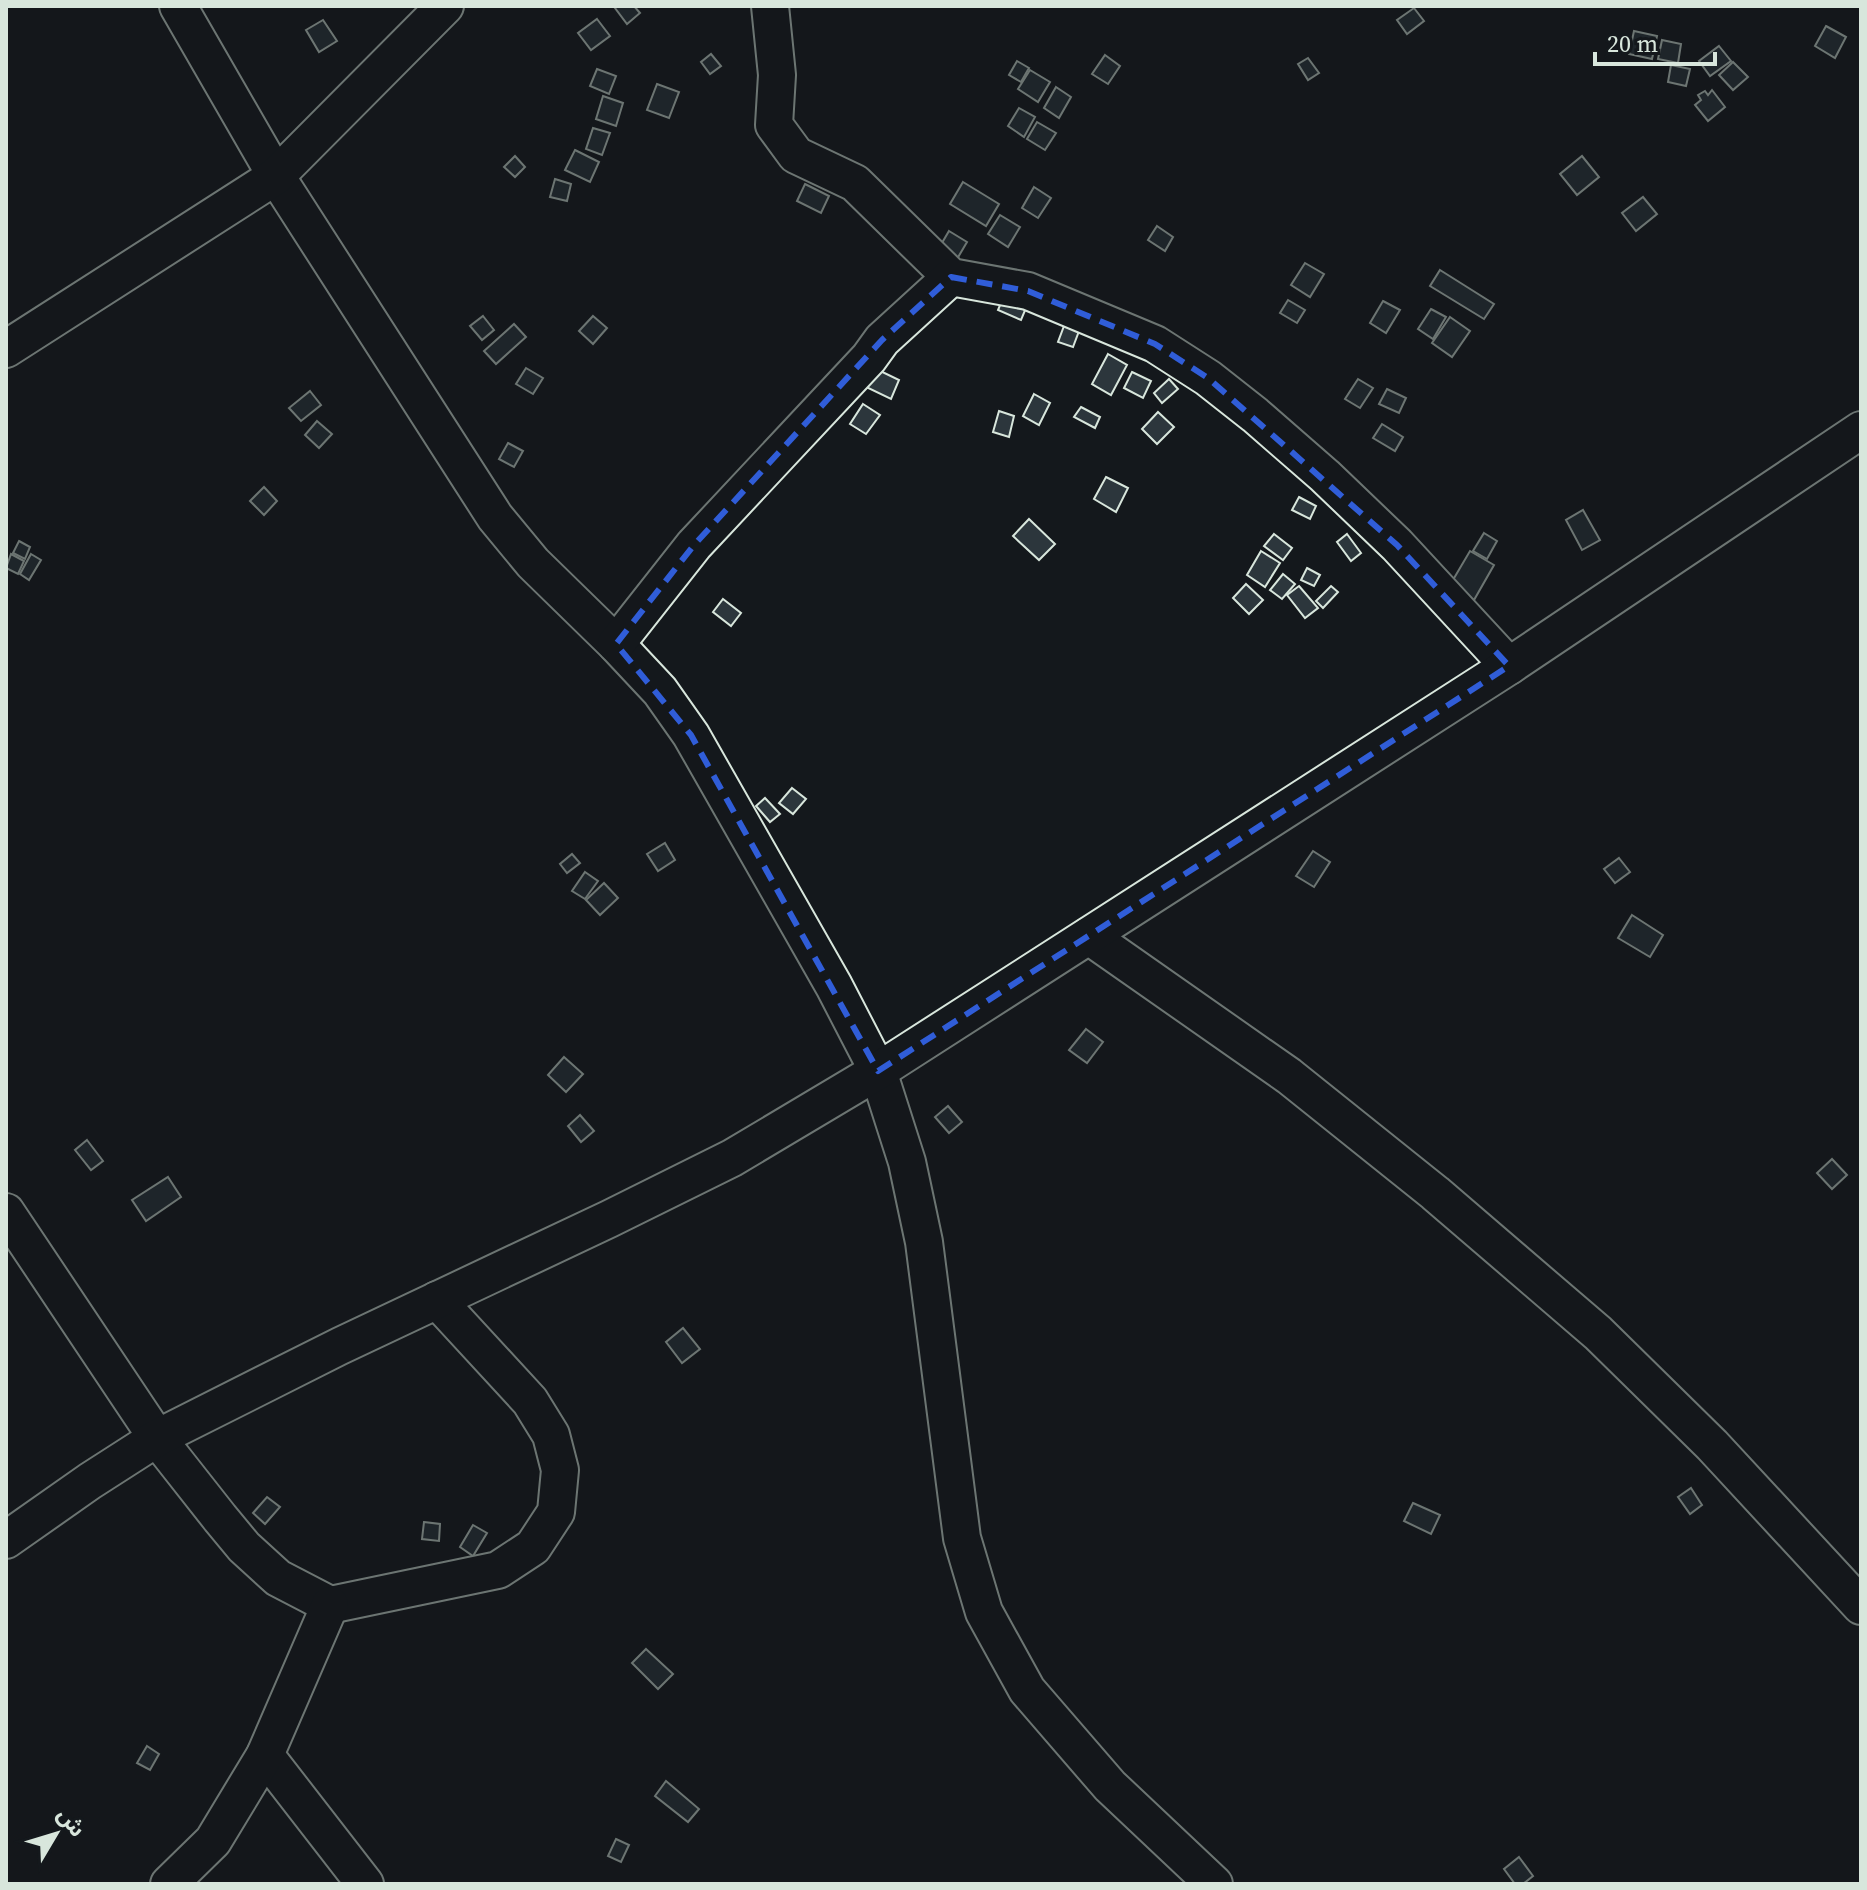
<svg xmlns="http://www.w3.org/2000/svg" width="1867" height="1890" viewBox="0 0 1867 1890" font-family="'Source Serif 4','Noto Sans Arabic',serif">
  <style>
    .building { fill: #2c363c; stroke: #d8e6dc; stroke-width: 2 }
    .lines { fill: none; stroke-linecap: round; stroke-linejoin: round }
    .minor-casing { stroke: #d8e6dc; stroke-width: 40 }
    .minor { stroke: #14181c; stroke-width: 36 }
    .marked { fill: none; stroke: #305dd8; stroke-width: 6; stroke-dasharray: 16 10; stroke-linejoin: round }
  </style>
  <rect width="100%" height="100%" fill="#14181c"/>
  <!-- building -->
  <g class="building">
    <path d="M618,6H634L640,13L627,24L615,8Z"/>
    <path d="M1414,8L1424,21L1407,34L1397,20Z"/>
    <path d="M597,19L610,36L591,50L578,33Z"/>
    <path d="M323,20L337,41L319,52L306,30Z"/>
    <path d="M1826,26L1846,37L1835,58L1815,46Z"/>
    <path d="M1634,31L1657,36L1652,59L1629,54Z"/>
    <path d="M1662,40L1681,44L1678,63L1658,59Z"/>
    <path d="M1719,46L1731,61L1710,76L1699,61Z"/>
    <path d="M711,54L721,66L710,74L701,62Z"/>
    <path d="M1105,55L1120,66L1108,84L1092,74Z"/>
    <path d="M1308,58L1319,73L1308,80L1298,64Z"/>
    <path d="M1017,61L1029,68L1021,82L1009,75Z"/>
    <path d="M1733,62L1748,77L1733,90L1719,75Z"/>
    <path d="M1671,65L1690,69L1686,86L1668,82Z"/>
    <path d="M597,69L616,76L609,94L590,86Z"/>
    <path d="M1030,70L1050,82L1038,102L1018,89Z"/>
    <path d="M657,84L679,92L669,118L647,110Z"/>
    <path d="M1056,87L1071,97L1059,118L1044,108Z"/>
    <path d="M1712,90L1725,107L1708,121L1695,105L1701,100L1698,95L1705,91L1708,95Z"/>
    <path d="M603,96L623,103L616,126L596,119Z"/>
    <path d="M1019,108L1035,117L1024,137L1008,126Z"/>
    <path d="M1037,122L1056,133L1045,150L1027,139Z"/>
    <path d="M593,128L610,133L602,155L586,149Z"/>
    <path d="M575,150L599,162L590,182L565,170Z"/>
    <path d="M515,156L525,167L515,177L504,167Z"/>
    <path d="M1582,156L1599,177L1577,195L1560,174Z"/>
    <path d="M555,179L571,184L567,201L550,197Z"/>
    <path d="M963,182L999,204L986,226L950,204Z"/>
    <path d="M805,184L829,196L821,213L797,201Z"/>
    <path d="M1034,187L1051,198L1038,218L1022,208Z"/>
    <path d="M1643,197L1657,214L1636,231L1622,213Z"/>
    <path d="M1000,215L1020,227L1008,247L988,234Z"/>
    <path d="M1157,226L1173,237L1165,251L1148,240Z"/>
    <path d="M949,231L967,242L957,259L939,248Z"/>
    <path d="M1305,263L1324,274L1310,297L1291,285Z"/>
    <path d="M1440,270L1494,304L1484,319L1430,286Z"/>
    <path d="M1003,298L1026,308L1021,320L998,310Z"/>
    <path d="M1288,300L1305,310L1297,323L1280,313Z"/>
    <path d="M1383,301L1400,310L1386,333L1370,323Z"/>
    <path d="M1431,309L1446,317L1433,339L1418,329Z"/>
    <path d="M483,316L494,330L482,340L470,326Z"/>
    <path d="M593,316L607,328L593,344L579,331Z"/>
    <path d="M1450,317L1470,331L1452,357L1432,343Z"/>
    <path d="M514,324L526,337L496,364L484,351Z"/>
    <path d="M1064,326L1079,331L1073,347L1058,342Z"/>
    <path d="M1108,354L1127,365L1111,395L1092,384Z"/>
    <path d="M870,366L899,380L891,399L862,385Z"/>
    <path d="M526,368L543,378L533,394L516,384Z"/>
    <path d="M1132,372L1151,381L1143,398L1124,388Z"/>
    <path d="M1169,379L1178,389L1162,403L1154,393Z"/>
    <path d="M1358,379L1373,388L1360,408L1345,399Z"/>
    <path d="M1387,389L1406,398L1399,413L1379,404Z"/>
    <path d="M310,391L321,405L301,421L289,408Z"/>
    <path d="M1034,394L1050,403L1039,425L1023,416Z"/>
    <path d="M863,404L880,415L866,434L850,424Z"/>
    <path d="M1081,407L1100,417L1095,428L1074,417Z"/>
    <path d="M999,411L1014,416L1009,437L993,432Z"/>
    <path d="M1158,412L1174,427L1157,444L1142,429Z"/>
    <path d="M317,421L332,434L319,448L305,435Z"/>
    <path d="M1382,424L1403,437L1395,451L1373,438Z"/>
    <path d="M508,443L523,451L514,467L499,459Z"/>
    <path d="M1106,477L1128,488L1116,512L1094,499Z"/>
    <path d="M264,487L277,501L264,515L250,501Z"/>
    <path d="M1299,497L1316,506L1310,519L1292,510Z"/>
    <path d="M1583,510L1600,540L1582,550L1566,520Z"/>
    <path d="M1029,519L1055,544L1039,560L1013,536Z"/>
    <path d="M1484,533L1497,541L1487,559L1473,551Z"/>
    <path d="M1274,534L1292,548L1283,560L1264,546Z"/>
    <path d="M1347,534L1361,553L1351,561L1337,542Z"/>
    <path d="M19,541L30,547L25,559L13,553Z"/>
    <path d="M1261,551L1280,563L1265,587L1247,575Z"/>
    <path d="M1470,551L1494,565L1474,600L1450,585Z"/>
    <path d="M11,554L24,561L18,574L6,568Z"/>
    <path d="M31,554L41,560L29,580L20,574Z"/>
    <path d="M1307,568L1320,575L1314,586L1301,580Z"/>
    <path d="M1283,574L1295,584L1282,599L1270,590Z"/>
    <path d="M1246,584L1263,600L1249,614L1233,598Z"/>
    <path d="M1299,586L1318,608L1305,618L1287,595Z"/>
    <path d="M1331,586L1338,592L1323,608L1316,601Z"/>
    <path d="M723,599L741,613L731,626L713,612Z"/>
    <path d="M792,788L806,799L793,814L779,803Z"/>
    <path d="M765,798L780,814L770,822L756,806Z"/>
    <path d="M665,843L675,860L658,871L647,854Z"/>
    <path d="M1313,851L1330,862L1314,887L1296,876Z"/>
    <path d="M572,854L580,863L567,873L560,864Z"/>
    <path d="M1619,858L1630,872L1615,883L1604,869Z"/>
    <path d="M585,872L598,881L585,899L572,891Z"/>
    <path d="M604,883L618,898L600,915L586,900Z"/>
    <path d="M1632,915L1663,935L1650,957L1618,938Z"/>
    <path d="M1086,1029L1103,1042L1087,1063L1069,1050Z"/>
    <path d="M564,1057L583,1074L566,1092L548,1075Z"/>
    <path d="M948,1106L962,1122L949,1133L935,1117Z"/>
    <path d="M580,1115L594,1131L581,1142L568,1126Z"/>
    <path d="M87,1140L103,1161L91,1170L75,1150Z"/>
    <path d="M1832,1159L1847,1175L1832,1189L1817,1173Z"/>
    <path d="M168,1177L181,1197L146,1221L132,1200Z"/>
    <path d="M683,1328L700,1349L682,1363L666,1342Z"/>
    <path d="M1691,1488L1702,1505L1690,1514L1678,1497Z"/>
    <path d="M267,1497L280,1507L265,1524L253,1513Z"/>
    <path d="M1413,1503L1440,1515L1431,1534L1404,1521Z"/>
    <path d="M424,1522L440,1524L439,1541L422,1539Z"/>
    <path d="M473,1525L487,1533L473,1556L460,1547Z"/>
    <path d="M646,1649L673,1674L658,1689L632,1663Z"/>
    <path d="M147,1746L159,1754L150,1770L137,1763Z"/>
    <path d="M666,1781L699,1809L688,1822L655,1796Z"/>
    <path d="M616,1839L629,1845L621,1862L608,1856Z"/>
    <path d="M1519,1857L1533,1876L1523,1884H1515L1504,1869Z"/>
  </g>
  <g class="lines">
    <defs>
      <g id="minor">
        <path d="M178,6L276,176L495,517L533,563L616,644L660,691L691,735L834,986L878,1071L907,1162L924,1242L962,1538L984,1612L1027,1690L1110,1786L1214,1884"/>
        <path d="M770,6L777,75L774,125L796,155L855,183L951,277L1028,291L1155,344L1208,378L1255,415L1325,476L1397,545L1509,666"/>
        <path d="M6,349L276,176L445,6"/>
        <path d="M616,644L694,545L869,358L882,340L951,277"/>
        <path d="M1089,936L1289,1076L1435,1193L1598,1333L1712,1445L1861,1606"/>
        <path d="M6,1212L157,1438L220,1518L244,1547L278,1578L330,1605L498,1570L533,1547L556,1512L560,1470L551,1435L530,1401L437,1300"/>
        <path d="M6,1540L90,1481L157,1438L340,1346L609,1219L732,1158L878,1071L1509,666L1861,430"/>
        <path d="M265,1755L365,1884"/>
        <path d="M169,1884L213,1841L265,1755L330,1605"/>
      </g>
    </defs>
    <!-- minor casing -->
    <use href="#minor" class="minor-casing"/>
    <!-- minor -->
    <use href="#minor" class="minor"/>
  </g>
  <!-- marked area -->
  <path d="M0 0H1867V1890H0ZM951,277L1028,291L1155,344L1208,378L1397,545L1509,666L878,1071L691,735L616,644L694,545L882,340Z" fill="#14181c" fill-opacity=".55" fill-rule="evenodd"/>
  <path class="marked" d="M951,277L1028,291L1155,344L1208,378L1397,545L1509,666L878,1071L691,735L616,644L694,545L882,340Z"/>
  <!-- border -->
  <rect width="1867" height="1890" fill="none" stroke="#d8e6dc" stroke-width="16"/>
  <!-- north arrow -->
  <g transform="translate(56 1834) rotate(52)" stroke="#14181c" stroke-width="6" paint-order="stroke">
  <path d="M0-6L14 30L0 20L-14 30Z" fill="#d8e6dc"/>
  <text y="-12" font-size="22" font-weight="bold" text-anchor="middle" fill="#d8e6dc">ش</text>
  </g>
  <!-- scale -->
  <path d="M1595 52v12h120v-12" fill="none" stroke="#d8e6dc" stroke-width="4"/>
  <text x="1607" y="52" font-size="24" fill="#d8e6dc" stroke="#14181c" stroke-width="6" paint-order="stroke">20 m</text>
</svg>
